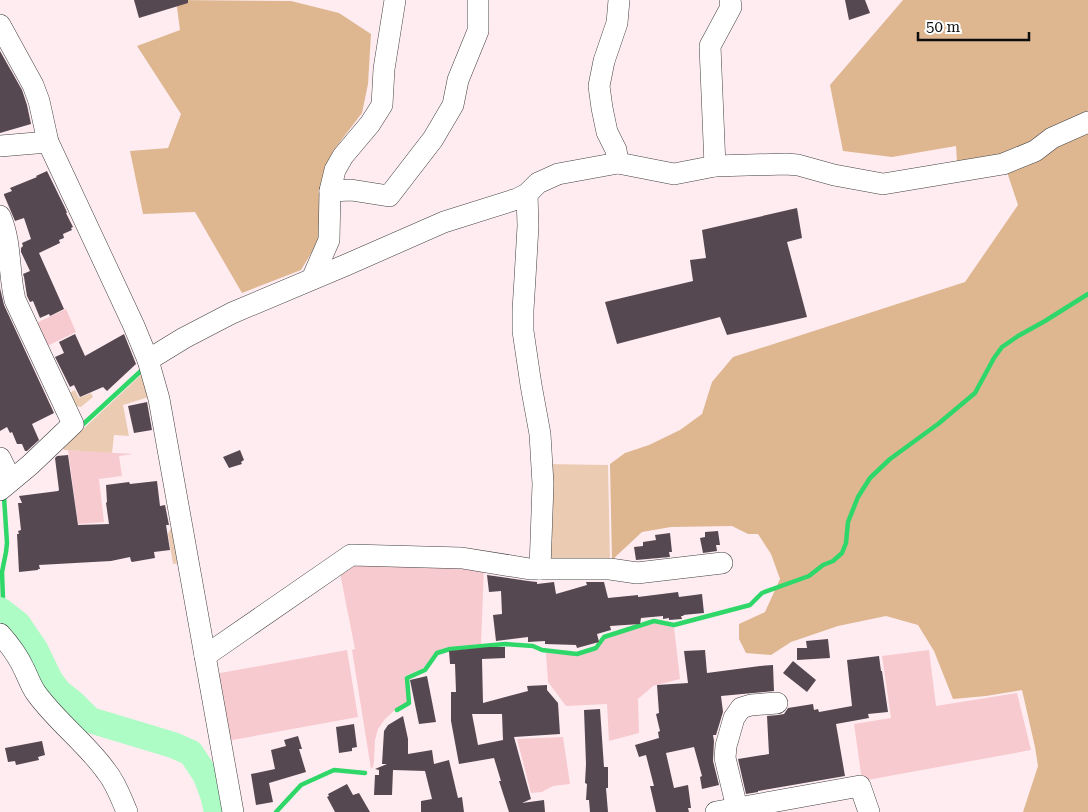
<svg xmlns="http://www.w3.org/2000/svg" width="1088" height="812" viewBox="0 0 1088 812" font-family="'Roboto Serif',serif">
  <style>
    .farmland { fill: #f7cad0 }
    .green { fill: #eccbb3 }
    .forest { fill: #deb791 }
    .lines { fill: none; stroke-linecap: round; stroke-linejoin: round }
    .stream { stroke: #2ed768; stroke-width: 4.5 }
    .river { stroke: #adfbc5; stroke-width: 26 }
    .building { fill: #564851; fill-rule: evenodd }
    .minor-casing { stroke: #404040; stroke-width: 22 }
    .minor { stroke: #fff; stroke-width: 21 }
  </style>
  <rect width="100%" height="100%" fill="#ffecf1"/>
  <!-- farmland -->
  <g class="farmland">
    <path d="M66,309L76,332L43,348L32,325Z"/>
    <path d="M68,450L133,454L119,456L122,476L99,479L104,522L78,524Z"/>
    <path d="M352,560L484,567L481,644L449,647L436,651L424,668L405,676L408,702L395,710L385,719L378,729L375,740L374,761L373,767L371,769L352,650L355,649L339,568Z"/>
    <path d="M654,623L674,627L680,679L653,686L638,699L639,733L609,741L607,704L566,706L548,682L546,653L577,655L596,649L605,638Z"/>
    <path d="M347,650L358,717L227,741L215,674Z"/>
    <path d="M929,650L936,706L1017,693L1031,750L862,781L854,724L891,718L882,656Z"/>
    <path d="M563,737L570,784L553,786L542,792L531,793L517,739Z"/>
  </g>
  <!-- green -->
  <g class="green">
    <path d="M145,371L152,396L123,405L129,436L114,435L112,453L64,450L63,448Z"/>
    <path d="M75,390L79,398L91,393L93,397L81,407L70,405L65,395Z"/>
    <path d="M548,464L608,465L610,561L550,565Z"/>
    <path d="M174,522L181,563L173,564L168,534Z"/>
  </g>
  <!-- forest -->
  <g class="forest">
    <path d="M176,0L291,1L339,13L371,34L368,84L362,113L333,151L321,187L318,242L301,270L242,293L195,212L143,214L130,151L168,148L181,114L137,46L180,30Z"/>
    <path d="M903,0H1088V812H1023L1038,766L1035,747L1022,690L986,696L953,699L934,651L918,625L886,616L838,626L791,642L771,655L746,653L739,639V624L765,612L780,579L771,554L758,534H748L732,526L671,527L642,532L612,560L610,464L625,453L649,445L680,430L702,414L712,382L733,357L965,282L1018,205L1006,169L958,177L956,146L892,157L843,151L830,85Z"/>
  </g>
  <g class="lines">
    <!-- stream -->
    <g class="stream">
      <path d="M79,428L142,370"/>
      <path d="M1,611L3,600L2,572L6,552L7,543L4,497L7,495"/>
      <path d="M397,710L409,703L407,678L425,670L437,653L450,649L505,644L533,646L542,650L577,654L596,648L604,637L654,621L674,625L750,605L762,593L809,576L823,565L833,561L842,553L846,543L848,522L858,497L870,478L890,459L938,424L975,393L994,358L1002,347L1018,336L1045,321L1088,294"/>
      <path d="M276,812L301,785L334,770L365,773"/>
    </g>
    <!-- river -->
    <path class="river" d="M0,610L18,624L35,649L50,680L59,692L73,703L90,720L173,745L191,753L206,776L213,795L217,812"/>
  </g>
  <!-- building -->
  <g class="building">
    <path d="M134,0H188V3L139,18Z"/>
    <path d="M845,0H865L870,13L849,20Z"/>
    <path d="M0,51L22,90L27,105L31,124L0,133Z"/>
    <path d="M47,171L66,210L67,213H66L73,227L71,228L72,230L63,234L64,238L59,240L60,243L39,253L64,309L50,316L49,314L40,318L33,301L30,302L27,296L24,277L23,274L30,271L21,252V248L23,246L22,243L31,239L24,218L15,221L4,195V194L12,191L10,188L37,177L36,176Z"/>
    <path d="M797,208L802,238L787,242L807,317L727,335L720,317L617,344L605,302L693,281L690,260L706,258L702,230Z"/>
    <path d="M0,288L4,305L54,413L32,424L39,440L27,451H25L22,444H17L12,432L10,433L7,427L0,431Z"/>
    <path d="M75,334L85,356L124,334L136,364L107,391L103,387L80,397L74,385L70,387L55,357L64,353L59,342Z"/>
    <path d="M147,402L152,430L134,433L128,406Z"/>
    <path d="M240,450L244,460L241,462L242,464L229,468L223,457Z"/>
    <path d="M68,455L78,525L109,524L106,503L107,502L106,485L129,482L130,484L157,481L160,506L165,505L169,525H166L170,550L154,552L155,558L132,562L131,561L130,557L111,561L39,565L40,569H38V570L19,572L17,534H19L18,531L21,530L18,503H22L19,496L58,491L59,490L55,458L57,456Z"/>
    <path d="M718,531L720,545H716L717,551L703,553L700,538L705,537V532Z"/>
    <path d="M670,533L672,552H669L670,557L636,560L634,547L643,546V542L656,540L655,535Z"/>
    <path d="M487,575L528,581L537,582V584L554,582L556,594L587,585L586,582H604L608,598L638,595V597L678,592L679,597L702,594L704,613L683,615L684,616H681L682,619L669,620V618L663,619V616L641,618L640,624L610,626L611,630L597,634L599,642L577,648L576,645L545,644V641L528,642V637L496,641L493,615L502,614L501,591L489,592Z"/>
    <path d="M828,639L830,658L797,660V648H807L806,641Z"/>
    <path d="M489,647H505V658L482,659L483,703L528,691L527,686L547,685V690L558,703L560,734L514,737L531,799L522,803L544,800L545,812H509L499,781H501L494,758L459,764L451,721V692H456L455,664H450L449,651ZM472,714H502L503,740L478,745Z"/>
    <path d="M705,650L707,673L760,666L773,665L774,691L721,696L723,712L716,735H713L714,741L713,761L719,785L702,789L700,777L702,776L694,747L666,753L674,788L688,785L691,808H688L689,812H656L650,786H654L646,755L639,757L635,745L659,738L658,732L660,731L656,714L659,713L657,685L688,683L684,651Z"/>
    <path d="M879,656L881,671H882L888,712L868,714L869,718L836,724L845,776L758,791V792L746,794L738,759L769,754L767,716L778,715L784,714L788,708L813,704L814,710L818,709L819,712L852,706L847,660Z"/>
    <path d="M793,661L816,680L807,692L783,673Z"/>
    <path d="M427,676L436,722L419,724L410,680Z"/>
    <path d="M600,709L604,767H608V788H606L608,812H590L589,800H586L587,784L585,783L586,764L584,710Z"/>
    <path d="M403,716L408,739V754L432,750L434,764L449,760L458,798L462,797L464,812H421V801L432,799L425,771L393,770L392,795H374L375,775H379V770L375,769L387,764H382L384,731L388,725Z"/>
    <path d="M354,724L357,747L352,748V751L339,753L336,727Z"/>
    <path d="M298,736L302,749H299L306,772L269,783L273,802L256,805L251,774L275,769L271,750L286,746L284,740Z"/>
    <path d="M42,741L45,755L38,757L39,760L16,765L15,761L8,762L5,748Z"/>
    <path d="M347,784L353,795L359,793L370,812H335L327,797L329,796L328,794Z"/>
  </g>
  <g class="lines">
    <defs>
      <g id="minor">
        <path d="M0,25L33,85L39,101L48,142L134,326L148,360L159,399L233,812"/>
        <path d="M0,146L48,142"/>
        <path d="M618,163L616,150L607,132L602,108L599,86L604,61L617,23L619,0"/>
        <path d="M715,166L710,46L731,7L730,0"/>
        <path d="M330,191L351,190L389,196L433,139L453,105L458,80L478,31V0"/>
        <path d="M527,194L528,226L525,278L523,310V331L531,385L540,434L543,484L540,569"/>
        <path d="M0,216C12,243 8,272 15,300L73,424L30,465L0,490"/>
        <path d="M312,279L329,240L330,191L335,170L343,156L370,124L382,105L384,69L395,0"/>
        <path d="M148,360L184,338L232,313L346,265L444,222L517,199L527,194L538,183L558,174L618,163L674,174L715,166L786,164L798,165L834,175L883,184L1003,164L1035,151L1052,138L1088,122"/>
        <path d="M0,458L11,480"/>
        <path d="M0,634C10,645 18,656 24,669C28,677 31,686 36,693C57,722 86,743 106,771C116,783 121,798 127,812"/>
        <path d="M205,656L351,555L462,558L530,569H610L637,573L722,563"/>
        <path d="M737,808L725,758L726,746L734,718L741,708L751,705L777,703"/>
        <path d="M716,812L860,786L869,812"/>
      </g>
    </defs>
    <!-- minor casing -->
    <use href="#minor" class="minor-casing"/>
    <!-- minor -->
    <use href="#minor" class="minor"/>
  </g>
  <!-- scale -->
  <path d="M918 32v8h111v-8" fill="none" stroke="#0d0d0d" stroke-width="2.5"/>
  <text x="926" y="32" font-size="15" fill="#0d0d0d" stroke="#ffffff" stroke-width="4" paint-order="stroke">50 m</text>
</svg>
